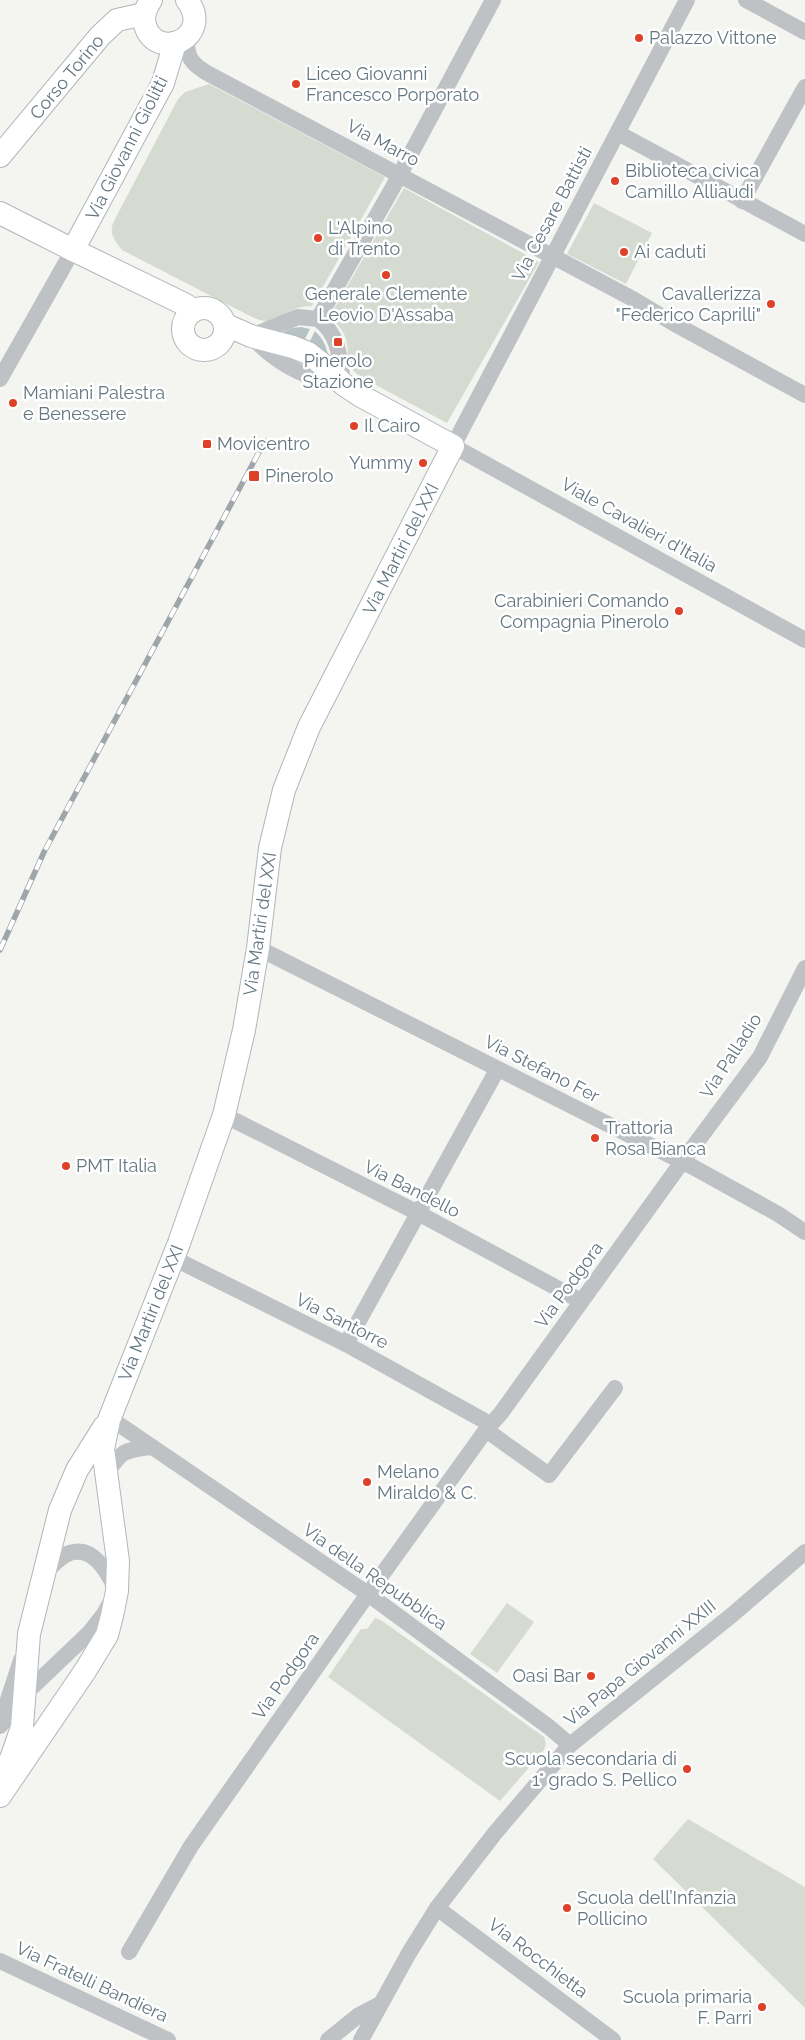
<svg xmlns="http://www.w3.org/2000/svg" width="805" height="2040" viewBox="0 0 805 2040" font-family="Raleway,sans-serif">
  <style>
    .green { fill: #d6dbd2 }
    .water { fill: #b6c3c6 }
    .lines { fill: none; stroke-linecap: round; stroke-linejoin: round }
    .secondary-casing { stroke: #b0b6ba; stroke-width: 24 }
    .street { stroke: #bec2c5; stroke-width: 16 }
    .secondary { stroke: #fff; stroke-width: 22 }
    .rail-casing { stroke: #9fa6aa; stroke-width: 5.5 }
    .rail { stroke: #fff; stroke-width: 4; stroke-dasharray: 11; stroke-linecap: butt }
    .poi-dot { fill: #dd4128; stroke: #fff; stroke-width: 2 }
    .labels { text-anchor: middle; stroke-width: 5; stroke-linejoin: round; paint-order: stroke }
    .poi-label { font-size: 18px; fill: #647781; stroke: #fff; text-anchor: start }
    .street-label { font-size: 18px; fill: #647781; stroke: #fff }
  </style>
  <rect width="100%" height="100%" fill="#f4f4f1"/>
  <!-- green -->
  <g class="green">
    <path d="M209,84L385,177L312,306C290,306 281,320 265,321C261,321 254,318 250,316L122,250C115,241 108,233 114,221L178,99L185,92Z"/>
    <path d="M404,188L539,262L447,423L359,376L347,364C349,340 347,334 330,316Z"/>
    <path d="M594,203L652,233L626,284L567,254Z"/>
    <path d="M507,1603L534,1622L497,1673L470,1654Z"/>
    <path d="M375,1618L381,1620L544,1737L546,1744L544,1750L500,1801L328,1677L361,1629H367Z"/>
    <path d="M688,1819L805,1887V2008L653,1859Z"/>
  </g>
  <!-- water -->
  <g class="water">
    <path d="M301,327L310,329L304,341L283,332L292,328Z"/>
    <path d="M315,331C323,339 326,345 328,355L309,343Z"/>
  </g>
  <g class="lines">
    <defs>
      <g id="secondary">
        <path d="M151,0C146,8 142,16 145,25C156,63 215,37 187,0"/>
        <path d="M0,156L100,36L117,20L144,14"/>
        <path d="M0,213L73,250L184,304L194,310"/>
        <path d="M73,250L163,83L175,43"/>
        <circle cx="204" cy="329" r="21"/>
        <path d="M2,1775L11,1759L22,1727L29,1634L60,1510L77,1470L104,1427"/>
        <path d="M0,1796L85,1671L107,1635L112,1616L117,1591L118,1561L103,1449L109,1420L179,1243L224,1115L244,1030L258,948L270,848L284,790L309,727L453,446L361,396L343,384L327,368L308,353L293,347L251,336L226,325"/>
      </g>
    </defs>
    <!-- secondary casing -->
    <use href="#secondary" class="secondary-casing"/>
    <!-- street -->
    <g class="street">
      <path d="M687,0L453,446L805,640"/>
      <path d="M746,0L805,32"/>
      <path d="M186,38C188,57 189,62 207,73L633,299L673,323L805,395"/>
      <path d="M618,133L805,234"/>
      <path d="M742,201L805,87"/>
      <path d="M298,317L318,319C340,335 340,360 343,384C306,380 276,363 251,336Z"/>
      <path d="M318,319L392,189L493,0"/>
      <path d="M0,379L73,250"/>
      <path d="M258,948L693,1167L778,1214L805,1232"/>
      <path d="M224,1115L418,1213L581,1301"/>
      <path d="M173,1258L346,1344L490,1424"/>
      <path d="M346,1344L497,1070"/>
      <path d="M109,1420L120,1425L368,1594L549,1727L570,1745"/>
      <path d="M486,1430L549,1475L615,1388"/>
      <path d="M105,1476C121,1451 123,1450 152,1447"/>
      <path d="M3,1715L21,1660"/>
      <path d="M0,1726L26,1693L90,1632L104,1614L117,1591C109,1576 96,1548 74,1552C63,1553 53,1565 46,1572"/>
      <path d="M437,1908L613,2040"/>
      <path d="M129,1952L191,1846L353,1615L486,1430L501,1413L682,1162L760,1057L805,968"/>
      <path d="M0,1961L168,2040"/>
      <path d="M328,2040L359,2015L380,2004"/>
      <path d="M361,2040L409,1953L437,1908L495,1833L570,1745L732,1615L805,1552"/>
    </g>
    <!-- secondary -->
    <use href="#secondary" class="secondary"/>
    <defs>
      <path id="rail" d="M0,950L44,852L265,441"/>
    </defs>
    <!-- rail casing -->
    <use href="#rail" class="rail-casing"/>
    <!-- rail -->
    <use href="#rail" class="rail"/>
  </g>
  <!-- markers -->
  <g class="poi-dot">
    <circle cx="639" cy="38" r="5"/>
    <circle cx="296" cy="84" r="5"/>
    <circle cx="615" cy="181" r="5"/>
    <circle cx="318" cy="238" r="5"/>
    <circle cx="624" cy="252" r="5"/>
    <circle cx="386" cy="275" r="5"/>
    <circle cx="771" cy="304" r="5"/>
    <rect x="333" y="337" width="10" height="10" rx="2.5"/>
    <circle cx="13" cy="403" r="5"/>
    <circle cx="354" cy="426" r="5"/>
    <rect x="202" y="439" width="10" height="10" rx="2.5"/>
    <circle cx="423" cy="463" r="5"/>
    <rect x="248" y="470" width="12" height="12" rx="2.5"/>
    <circle cx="679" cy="611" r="5"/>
    <circle cx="595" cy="1138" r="5"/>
    <circle cx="66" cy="1166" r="5"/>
    <circle cx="367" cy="1482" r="5"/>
    <circle cx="591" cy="1676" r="5"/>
    <circle cx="687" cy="1769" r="5"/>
    <circle cx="567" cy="1908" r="5"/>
    <circle cx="762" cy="2007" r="5"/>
  </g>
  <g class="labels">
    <!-- poi labels -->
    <g class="poi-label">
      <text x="649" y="44">Palazzo Vittone</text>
      <text x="306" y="80">Liceo Giovanni<tspan x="306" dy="21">Francesco Porporato</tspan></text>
      <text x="625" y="177">Biblioteca civica<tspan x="625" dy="21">Camillo Alliaudi</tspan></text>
      <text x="328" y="234">L'Alpino<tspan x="328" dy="21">di Trento</tspan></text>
      <text x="634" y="258">Ai caduti</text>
      <text x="386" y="300" text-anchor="middle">Generale Clemente<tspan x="386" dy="21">Leovio D'Assaba</tspan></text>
      <text x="761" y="300" text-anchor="end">Cavallerizza<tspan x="761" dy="21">"Federico Caprilli"</tspan></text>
      <text x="338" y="367" text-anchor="middle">Pinerolo<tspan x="338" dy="21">Stazione</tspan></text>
      <text x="23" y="399">Mamiani Palestra<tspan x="23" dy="21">e Benessere</tspan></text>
      <text x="364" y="432">Il Cairo</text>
      <text x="217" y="450">Movicentro</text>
      <text x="413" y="469" text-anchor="end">Yummy</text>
      <text x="265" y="482">Pinerolo</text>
      <text x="669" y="607" text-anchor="end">Carabinieri Comando<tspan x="669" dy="21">Compagnia Pinerolo</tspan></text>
      <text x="605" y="1134">Trattoria<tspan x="605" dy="21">Rosa Bianca</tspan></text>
      <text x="76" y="1172">PMT Italia</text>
      <text x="377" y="1478">Melano<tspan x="377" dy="21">Miraldo &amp; C.</tspan></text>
      <text x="581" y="1682" text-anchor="end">Oasi Bar</text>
      <text x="677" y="1765" text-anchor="end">Scuola secondaria di<tspan x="677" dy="21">1° grado S. Pellico</tspan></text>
      <text x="577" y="1904">Scuola dell’Infanzia<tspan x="577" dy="21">Pollicino</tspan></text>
      <text x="752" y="2003" text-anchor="end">Scuola primaria<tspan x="752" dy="21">F. Parri</tspan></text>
    </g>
    <!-- street labels -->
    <g class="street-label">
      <text transform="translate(67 77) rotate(-50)" y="6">Corso Torino</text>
      <text transform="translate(383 143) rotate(28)" y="6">Via Marro</text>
      <text transform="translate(127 148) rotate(-63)" y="6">Via Giovanni Giolitti</text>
      <text transform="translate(552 214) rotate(-62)" y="6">Via Cesare Battisti</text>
      <text transform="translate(639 525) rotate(29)" y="6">Viale Cavalieri d'Italia</text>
      <text transform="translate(401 549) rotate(-63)" y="6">Via Martiri del XXI</text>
      <text transform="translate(260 924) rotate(-82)" y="6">Via Martiri del XXI</text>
      <text transform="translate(731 1056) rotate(-57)" y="6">Via Palladio</text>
      <text transform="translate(542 1069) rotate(27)" y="6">Via Stefano Fer</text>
      <text transform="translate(412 1189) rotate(27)" y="6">Via Bandello</text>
      <text transform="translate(569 1285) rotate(-54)" y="6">Via Podgora</text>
      <text transform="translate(151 1313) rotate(-68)" y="6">Via Martiri del XXI</text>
      <text transform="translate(342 1321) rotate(27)" y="6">Via Santorre</text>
      <text transform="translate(375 1577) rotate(35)" y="6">Via della Repubblica</text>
      <text transform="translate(640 1663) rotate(-39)" y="6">Via Papa Giovanni XXIII</text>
      <text transform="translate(286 1676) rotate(-55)" y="6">Via Podgora</text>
      <text transform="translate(538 1958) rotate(37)" y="6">Via Rocchietta</text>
      <text transform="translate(92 1982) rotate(25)" y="6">Via Fratelli Bandiera</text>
    </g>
  </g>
</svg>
